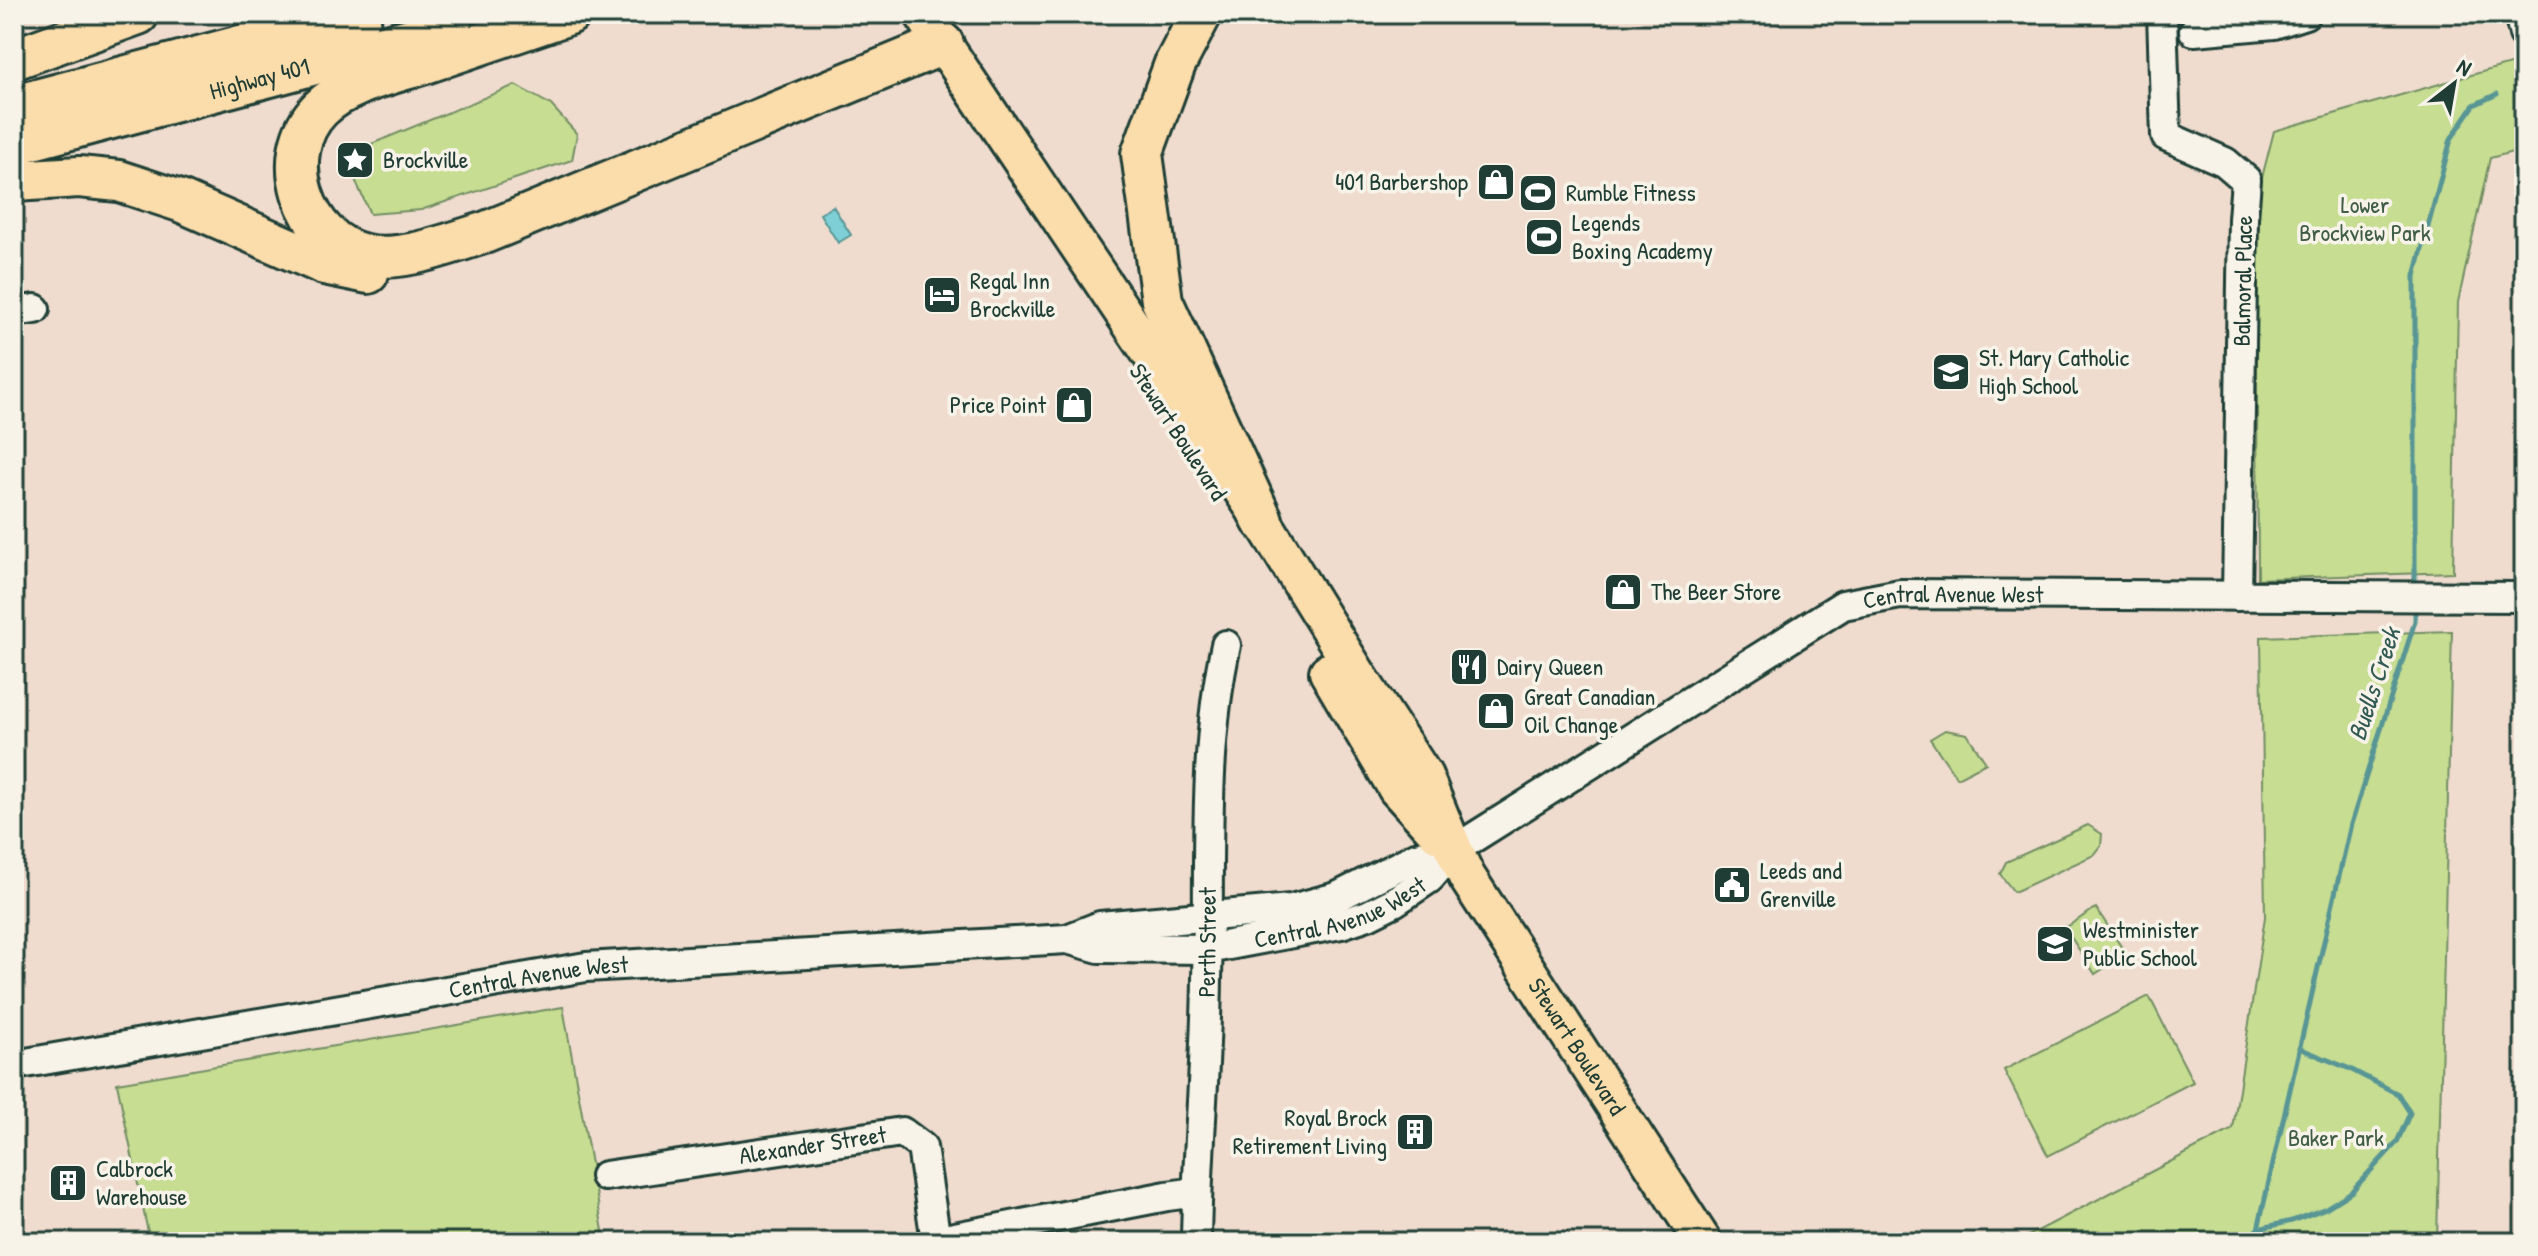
<svg xmlns="http://www.w3.org/2000/svg" width="2538" height="1256" viewBox="0 0 2538 1256" font-family="'Patrick Hand',sans-serif">
  <style>
    .green { fill: #c6dd92; stroke: #728d63; stroke-width: 2 }
    .water { fill: #7ed0d6; stroke: #589595; stroke-width: 2 }
    .lines { fill: none; stroke-linecap: round; stroke-linejoin: round }
    .stream { stroke: #589595; stroke-width: 5 }
    .minor-casing { stroke: #1f3d34; stroke-width: 34 }
    .major-casing { stroke: #1f3d34; stroke-width: 42 }
    .highway-casing { stroke: #1f3d34; stroke-width: 46 }
    .minor { stroke: #f7f3e8; stroke-width: 28 }
    .major { stroke: #fbdcab; stroke-width: 36 }
    .highway { stroke: #fbdcab; stroke-width: 40 }
    .labels { text-anchor: middle; stroke-width: 7; stroke-linejoin: round; paint-order: stroke }
    .street-label { font-size: 24px; fill: #1f3d34; stroke: #f7f3e8 }
    .poi-label { font-size: 24px; fill: #1f3d34; stroke: #f7f3e8; text-anchor: start }
    .park-label { font-size: 24px; fill: #405d47; stroke: #f7f3e8 }
    .water-label { font-size: 26px; font-style: italic; fill: #325a54; stroke: #f7f3e8 }
  </style>
  <rect width="100%" height="100%" fill="#efdcce"/>
  <filter id="ink" filterUnits="userSpaceOnUse"><feTurbulence type="fractalNoise" baseFrequency=".0125" numOctaves="2"/><feDisplacementMap in="SourceGraphic" scale="16" xChannelSelector="R" yChannelSelector="G"/><feConvolveMatrix kernelMatrix="1 2 1 2 8 2 1 2 1" color-interpolation-filters="sRGB"/></filter>
  <g filter="url(#ink)">
    <!-- green -->
    <g class="green">
      <path d="M2524,60V149L2490,158L2458,302L2453,572L2258,579L2256,201L2274,131Z"/>
      <path d="M515,85L551,105L577,134L572,160L421,210L370,214L354,177L364,147Z"/>
      <path d="M2452,631L2437,1240L1865,1242L2015,1240L2028,1236L2233,1129L2265,917L2261,637Z"/>
      <path d="M1945,730L1967,734L1986,763L1957,778L1930,739Z"/>
      <path d="M2088,825L2102,834L2101,846L2094,855L2014,892L2000,874L2006,862Z"/>
      <path d="M2096,908L2126,954L2095,974L2065,928Z"/>
      <path d="M2149,996L2193,1082L2048,1156L2004,1070Z"/>
      <path d="M563,1007L605,1242H150L117,1083Z"/>
    </g>
    <!-- water -->
    <path class="water" d="M833,206L851,235L838,243L820,214Z"/>
    <g class="lines">
      <!-- stream -->
      <g class="stream">
        <path d="M2415,587V276L2451,139L2474,105L2497,94"/>
        <path d="M2258,1229L2292,1221L2326,1208L2351,1192L2397,1142L2410,1113L2398,1094L2350,1069L2299,1048"/>
        <path d="M2241,1242L2258,1229L2351,824L2415,621V605"/>
      </g>
      <defs>
        <g id="minor">
          <path d="M2162,14L2166,136L2225,162L2246,180L2243,219L2237,596"/>
          <path d="M2519,14L2524,34"/>
          <path d="M2194,31L2274,24L2305,14"/>
          <path d="M14,312L35,309"/>
          <path id="s1" d="M1067,939L1099,948L1208,949L1341,924L1368,915L1394,902L1430,878L1454,850L1843,605L1900,594L2524,597"/>
          <path id="s2" d="M14,1065L586,967L1067,939L1100,926L1291,909L1337,897L1416,857L1454,850"/>
          <path id="s3" d="M605,1176L902,1132L922,1147L936,1241"/>
          <path d="M929,1242L1167,1196L1197,1192"/>
          <path id="s4" d="M1196,1242C1197,1154 1206,1067 1207,979C1210,870 1202,752 1226,645"/>
        </g>
        <g id="major">
          <path id="s5" d="M923,14L1262,520L1359,677L1424,776L1454,850L1467,877L1703,1242"/>
          <path d="M1328,672L1397,789L1438,834"/>
        </g>
        <g id="highway">
          <path d="M569,14C521,30 473,47 425,63C391,74 346,83 320,109C275,155 303,242 365,255C401,263 450,243 484,233L943,44"/>
          <path d="M1201,14L1175,64L1142,154L1162,301L1262,520"/>
          <path d="M14,59L138,14"/>
          <path d="M14,106L361,14"/>
          <path id="s6" d="M14,144L451,28"/>
          <path d="M14,181L79,177L119,181L180,201L324,264L368,273"/>
        </g>
      </defs>
      <!-- minor casing -->
      <use href="#minor" class="minor-casing"/>
      <!-- major casing -->
      <use href="#major" class="major-casing"/>
      <!-- highway casing -->
      <use href="#highway" class="highway-casing"/>
      <!-- minor -->
      <use href="#minor" class="minor"/>
      <!-- major -->
      <use href="#major" class="major"/>
      <!-- highway -->
      <use href="#highway" class="highway"/>
    </g>
  </g>
  <!-- icons -->
  <defs>
    <symbol id="sight-square" viewBox="-11 -11 22 22"><rect x="-9" y="-9" width="18" height="18" rx="4" fill="#1f3d34" stroke="#f7f3e8"/><path d="M0-6L1.8-2.2L6-1.7L2.9 1.2L3.7 5.4L0 3.3L-3.7 5.4L-2.9 1.2L-6-1.7L-1.8-2.2Z" fill="#fff"/></symbol>
    <symbol id="shop-square" viewBox="-11 -11 22 22"><rect x="-9" y="-9" width="18" height="18" rx="4" fill="#1f3d34" stroke="#f7f3e8"/><path d="M-5-2.5h2.3a2.7 3.5 0 0 1 5.4 0H5L5.5 6h-11ZM-1.5-2.5h3a1.5 2.3 0 0 0-3 0Z" fill="#fff"/></symbol>
    <symbol id="stadium-square" viewBox="-11 -11 22 22"><rect x="-9" y="-9" width="18" height="18" rx="4" fill="#1f3d34" stroke="#f7f3e8"/><path d="M0-5a6.5 5 0 1 0 0 10a6.5 5 0 1 0 0-10ZM-3.5-1.8h7v3.6h-7Z" fill="#fff"/></symbol>
    <symbol id="hotel-square" viewBox="-11 -11 22 22"><rect x="-9" y="-9" width="18" height="18" rx="4" fill="#1f3d34" stroke="#f7f3e8"/><path d="M-6-4.5h1.5V1H6V5H4.5V3h-9V5H-6ZM-4 0a1.8 1.8 0 1 1 3.6 0ZM.5 0V-2.5h3Q6-2.5 6 0Z" fill="#fff"/></symbol>
    <symbol id="school-square" viewBox="-11 -11 22 22"><rect x="-9" y="-9" width="18" height="18" rx="4" fill="#1f3d34" stroke="#f7f3e8"/><path d="M0-5L7-2L0 1L-7-2ZM-4 1L0 2.5L4 1V4Q0 6-4 4Z" fill="#fff"/></symbol>
    <symbol id="restaurant-square" viewBox="-11 -11 22 22"><rect x="-9" y="-9" width="18" height="18" rx="4" fill="#1f3d34" stroke="#f7f3e8"/><path d="M-5-6h1v4h1v-4h1v4h1v-4h1v5L-1.5 .5V6h-2V.5L-5-1ZM5-6V6H3V1.5H1.5Q1.5-4 5-6Z" fill="#fff"/></symbol>
    <symbol id="civic-square" viewBox="-11 -11 22 22"><rect x="-9" y="-9" width="18" height="18" rx="4" fill="#1f3d34" stroke="#f7f3e8"/><path d="M-.6-6.5H3V-4.5H.6V-3L4-1V1h2V6H-6V1h2V-1L-.6-3ZM-1.2 2.5V6h2.4V2.5Z" fill="#fff"/></symbol>
    <symbol id="building-square" viewBox="-11 -11 22 22"><rect x="-9" y="-9" width="18" height="18" rx="4" fill="#1f3d34" stroke="#f7f3e8"/><path d="M-4-6H4V6H1V3H-1V6H-4ZM-2.5-4.3h1.7v1.8h-1.7ZM.8-4.3h1.7v1.8H.8ZM-2.5-1h1.7V.8h-1.7ZM.8-1h1.7V.8H.8Z" fill="#fff"/></symbol>
  </defs>
  <g fill-rule="evenodd">
    <use href="#sight-square" x="333" y="138" width="44" height="44"/>
    <use href="#shop-square" x="1474" y="160" width="44" height="44"/>
    <use href="#stadium-square" x="1516" y="171" width="44" height="44"/>
    <use href="#stadium-square" x="1522" y="215" width="44" height="44"/>
    <use href="#hotel-square" x="920" y="273" width="44" height="44"/>
    <use href="#school-square" x="1929" y="350" width="44" height="44"/>
    <use href="#shop-square" x="1052" y="383" width="44" height="44"/>
    <use href="#shop-square" x="1601" y="570" width="44" height="44"/>
    <use href="#restaurant-square" x="1447" y="645" width="44" height="44"/>
    <use href="#shop-square" x="1474" y="689" width="44" height="44"/>
    <use href="#civic-square" x="1710" y="863" width="44" height="44"/>
    <use href="#school-square" x="2033" y="922" width="44" height="44"/>
    <use href="#building-square" x="1393" y="1110" width="44" height="44"/>
    <use href="#building-square" x="46" y="1161" width="44" height="44"/>
  </g>
  <g class="labels">
    <!-- street labels -->
    <g class="street-label">
      <text dy="8" stroke="none"><textPath href="#s6" startOffset="254">Highway 401</textPath></text>
      <text transform="translate(2243 281) rotate(-89)" y="8">Balmoral Place</text>
      <text transform="translate(1178 432) rotate(57)" y="8">Stewart Boulevard</text>
      <text dy="8" stroke="none"><textPath href="#s1" startOffset="986">Central Avenue West</textPath></text>
      <text dy="8" stroke="none"><textPath href="#s1" startOffset="280">Central Avenue West</textPath></text>
      <text dy="8" stroke="none"><textPath href="#s4" startOffset="300">Perth Street</textPath></text>
      <text dy="8" stroke="none"><textPath href="#s2" startOffset="532">Central Avenue West</textPath></text>
      <text dy="8" stroke="none"><textPath href="#s5" startOffset="1224">Stewart Boulevard</textPath></text>
      <text dy="8" stroke="none"><textPath href="#s3" startOffset="210">Alexander Street</textPath></text>
    </g>
    <!-- poi labels -->
    <g class="poi-label">
      <text x="383" y="168">Brockville</text>
      <text x="1468" y="190" text-anchor="end">401 Barbershop</text>
      <text x="1566" y="201">Rumble Fitness</text>
      <text x="1572" y="231">Legends<tspan x="1572" dy="28">Boxing Academy</tspan></text>
      <text x="970" y="289">Regal Inn<tspan x="970" dy="28">Brockville</tspan></text>
      <text x="1979" y="366">St. Mary Catholic<tspan x="1979" dy="28">High School</tspan></text>
      <text x="1046" y="413" text-anchor="end">Price Point</text>
      <text x="1651" y="600">The Beer Store</text>
      <text x="1497" y="675">Dairy Queen</text>
      <text x="1524" y="705">Great Canadian<tspan x="1524" dy="28">Oil Change</tspan></text>
      <text x="1760" y="879">Leeds and<tspan x="1760" dy="28">Grenville</tspan></text>
      <text x="2083" y="938">Westminister<tspan x="2083" dy="28">Public School</tspan></text>
      <text x="1387" y="1126" text-anchor="end">Royal Brock<tspan x="1387" dy="28">Retirement Living</tspan></text>
      <text x="96" y="1177">Calbrock<tspan x="96" dy="28">Warehouse</tspan></text>
    </g>
    <!-- park labels -->
    <g class="park-label">
      <text x="2365" y="213">Lower<tspan x="2365" dy="28">Brockview Park</tspan></text>
      <text x="2336" y="1146">Baker Park</text>
    </g>
    <!-- water labels -->
    <g class="water-label">
      <text transform="translate(2374 684) rotate(-72)" y="9">Buells Creek</text>
    </g>
  </g>
  <!-- margin -->
  <rect width="2538" height="1256" fill="none" stroke="#f7f3e8" stroke-width="48"/>
  <rect x="24" y="24" width="2490" height="1208" fill="none" stroke="#1f3d34" stroke-width="3" filter="url(#ink)"/>
  <!-- north arrow -->
  <g transform="translate(2454 84) rotate(31)" stroke="#f7f3e8" stroke-width="6" paint-order="stroke">
  <path d="M0-6L14 30L0 20L-14 30Z" fill="#1f3d34"/>
  <text y="-12" font-size="22" font-weight="bold" text-anchor="middle" fill="#1f3d34">N</text>
  </g>
</svg>
